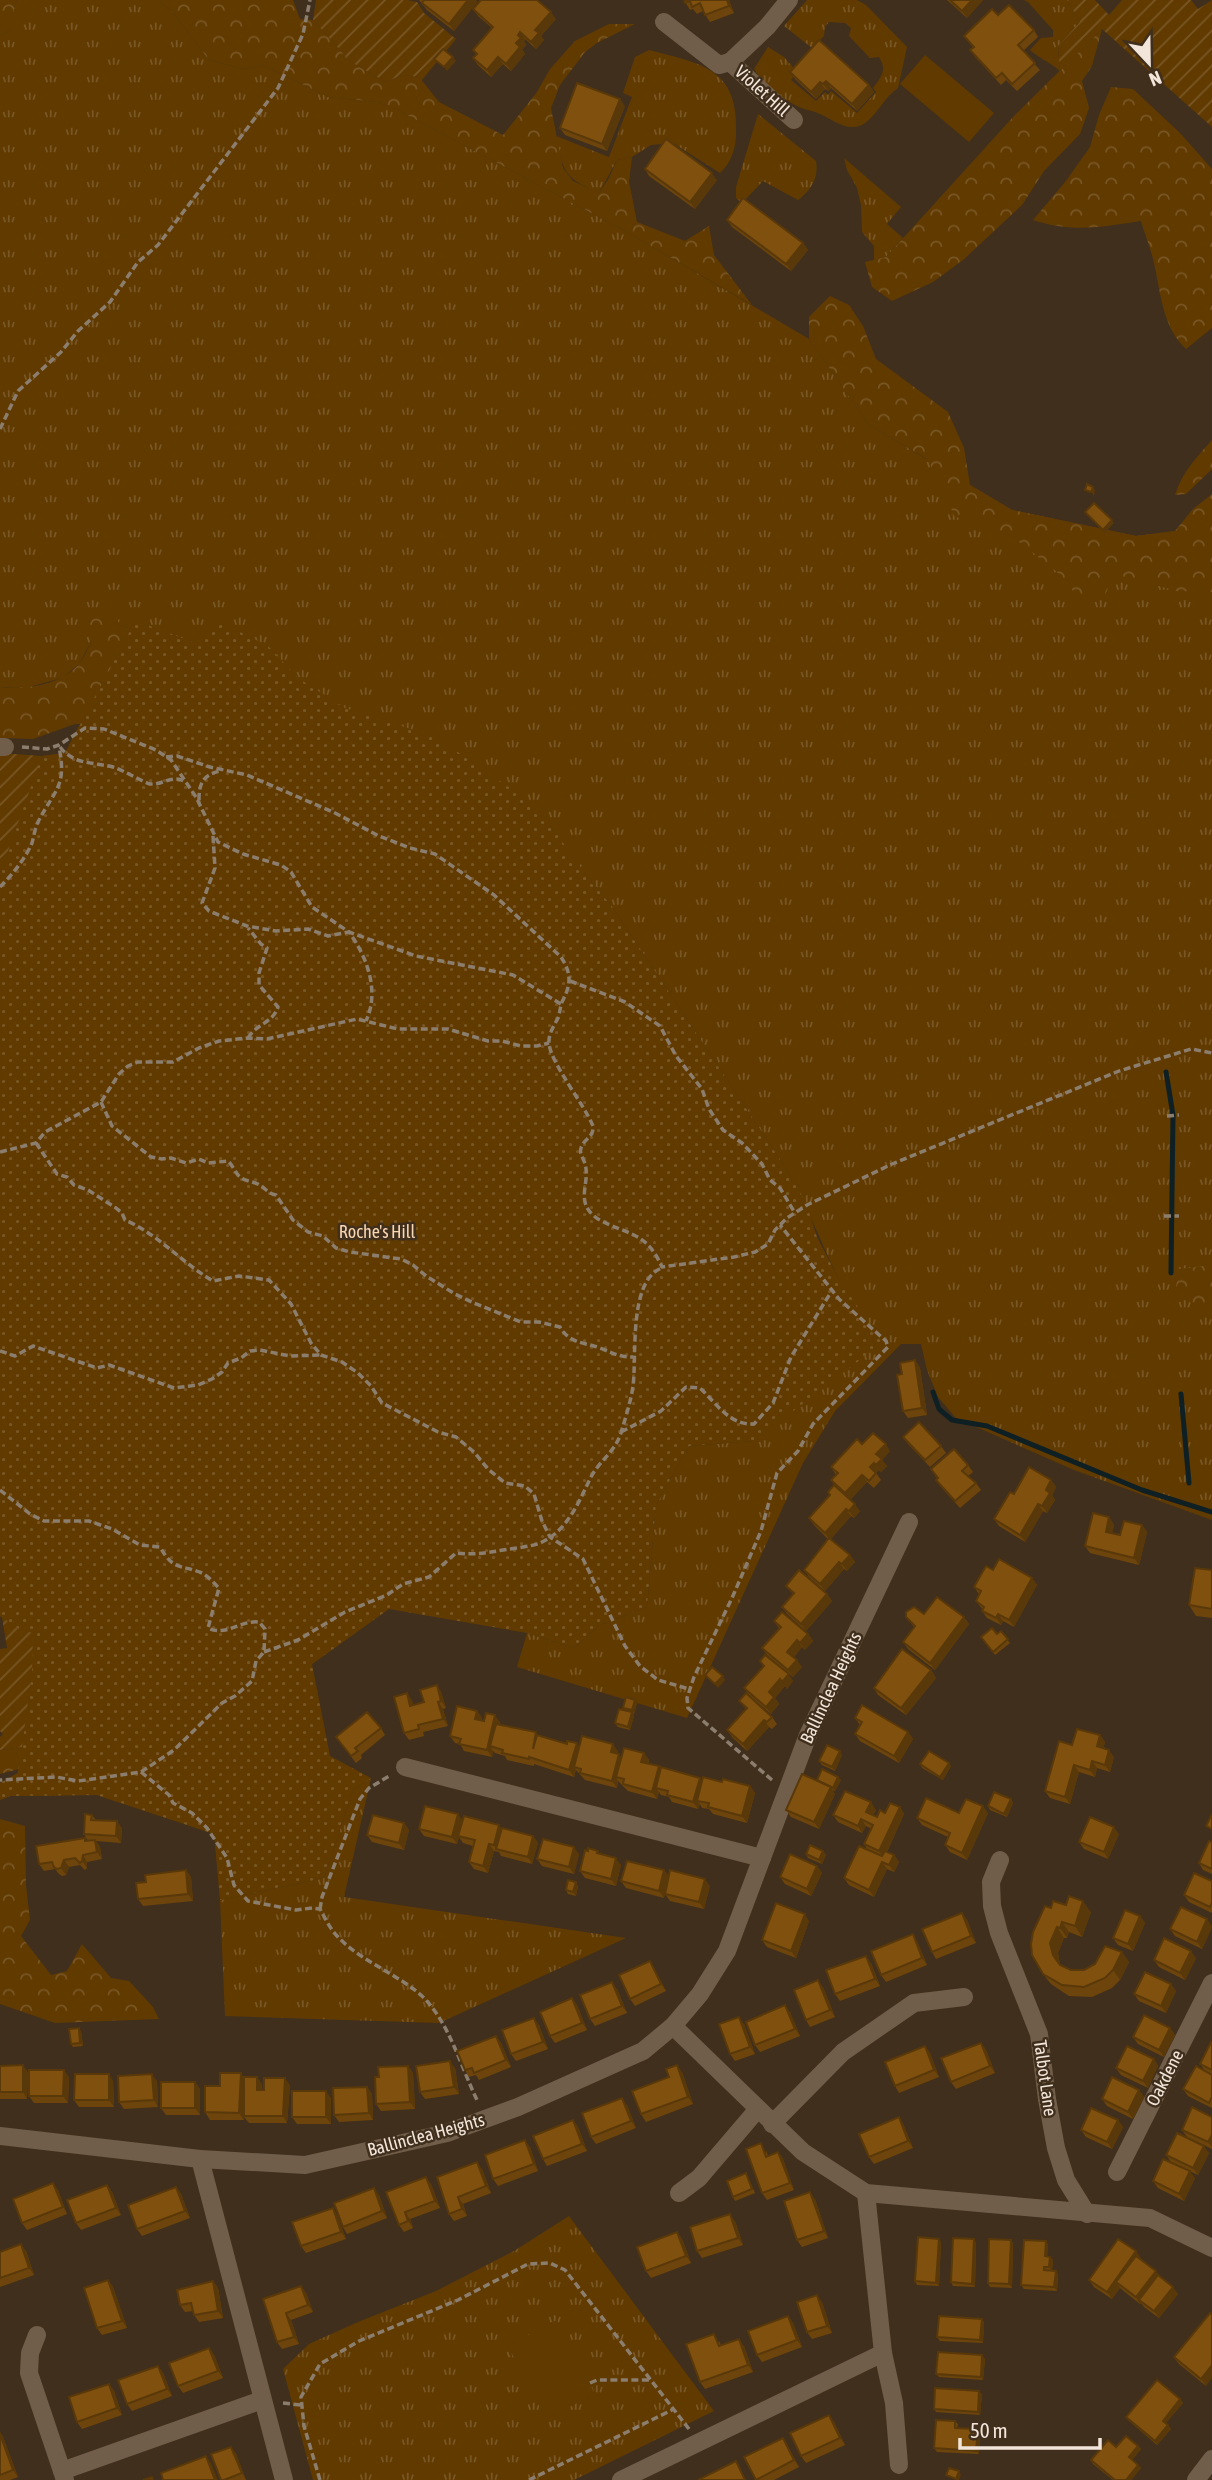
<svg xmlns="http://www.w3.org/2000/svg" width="1212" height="2480" viewBox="0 0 1212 2480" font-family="'Asap Condensed',sans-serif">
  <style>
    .grass { fill: url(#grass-tufts) }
    .forest { fill: url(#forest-crowns) }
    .park { fill: url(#park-dots) }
    .garden { fill: url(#garden-furrows) }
    .pitch { fill: #613a00 }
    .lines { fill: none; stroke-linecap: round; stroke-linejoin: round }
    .stream { stroke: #0f2024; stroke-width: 5 }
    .path { stroke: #8c7e6e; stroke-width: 3.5; stroke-dasharray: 7 3.5; stroke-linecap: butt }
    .minor { stroke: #715e4a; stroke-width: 18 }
    .wall { fill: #6d450c }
    .shaded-wall { fill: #59380a }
    .building { fill: #7f500e; stroke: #59380a; stroke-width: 2 }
    .labels { text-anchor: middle; stroke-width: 5; stroke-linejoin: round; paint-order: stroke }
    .street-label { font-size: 18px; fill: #f2e6db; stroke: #402f1c }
    .park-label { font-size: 18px; fill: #fad7b3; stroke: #402f1c }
  </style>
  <defs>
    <pattern id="grass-tufts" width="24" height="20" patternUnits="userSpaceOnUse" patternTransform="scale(1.75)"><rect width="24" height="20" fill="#613a00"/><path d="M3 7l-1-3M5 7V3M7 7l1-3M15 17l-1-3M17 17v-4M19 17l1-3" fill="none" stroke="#785625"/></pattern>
    <pattern id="forest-crowns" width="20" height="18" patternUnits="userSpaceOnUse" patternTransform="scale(1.75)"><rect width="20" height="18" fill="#613a00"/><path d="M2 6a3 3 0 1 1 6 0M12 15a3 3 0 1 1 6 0" fill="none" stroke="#785625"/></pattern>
    <pattern id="park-dots" width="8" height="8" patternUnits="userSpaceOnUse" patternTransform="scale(1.75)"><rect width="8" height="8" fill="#613a00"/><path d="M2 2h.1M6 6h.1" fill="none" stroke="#785625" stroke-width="1.8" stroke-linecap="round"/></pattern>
    <pattern id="garden-furrows" width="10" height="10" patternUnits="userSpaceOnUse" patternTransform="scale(1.75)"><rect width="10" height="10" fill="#613a00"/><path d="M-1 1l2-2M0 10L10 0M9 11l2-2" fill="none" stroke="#785625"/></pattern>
  </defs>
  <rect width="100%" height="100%" fill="#402f1c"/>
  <!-- grass -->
  <g class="grass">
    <path d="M17,0H157L172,11L209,60L243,69L263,65L328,97L377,102L396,109L627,232L809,339L868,424L1012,510L1136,536L1208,527L1212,523V1520L1074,1470L956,1418L938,1397L927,1370L921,1344H901L835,1411L803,1463L687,1718L517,1667L527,1633L574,1648L600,1625L647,1607L656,1505L689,1446L754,1441L839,1279C821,1244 808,1207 789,1173L613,908L572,857L329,1626L369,1623L312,1664L215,1834L97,1795L10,1796L0,1800V1783L18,1773L32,1672L20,1630L0,1616V1007L42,756L65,753L80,724L111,723L131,629L120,625L92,640L79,664L62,678L25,688L0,687V36L12,29V14Z"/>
    <path d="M807,0H857L866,5L907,47L898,88C884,97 878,114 865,123C849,134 834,120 820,114C814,111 806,110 799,107C782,99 764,85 754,69L768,47L784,57L797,72L791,80L816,101L825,92L828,95L831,91L857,113L876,92L873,88C882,76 887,70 879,57L870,58L849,36L851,28L845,23L829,22L825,27L824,36L812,48L784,26Z"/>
    <path d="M1024,0H1067L1080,22L1058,46L1060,71C1050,62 1040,59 1030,50L1041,38L1053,37V30L1028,2Z"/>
    <path d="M649,50C702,64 739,68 736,134C736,148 731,163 720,173L673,143L651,145L632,157L617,160L599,193C563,177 564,173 556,136L609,157L632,97L623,93L635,57Z"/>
    <path d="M758,114L816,161C819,178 811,190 798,200L763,181L742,203L736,198V187Z"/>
    <path d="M844,158L901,207L887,224L903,238L886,257L874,260V246L862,232L861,205L857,188L847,170Z"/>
    <path d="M371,1778L344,1897L626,1938L439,2023L225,2016L220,1900L324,1878L353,1790Z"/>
    <path d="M569,2216L714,2411L574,2480H313L283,2369L309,2344L358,2322L436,2291L514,2251Z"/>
  </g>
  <!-- forest -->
  <g class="forest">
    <path d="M0,0H17L12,14V29L0,36Z"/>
    <path d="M157,0H293L300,19L313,20L351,62L386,82L402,75L419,77L439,102L503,135L537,92L550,69L575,41L609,24H635L597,43L585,52L560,85L551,108L563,168L573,181L599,193L609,178L617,160L632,157L629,182L637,222L685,241L709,226L714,255L752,305L627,232L396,109L377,102L328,97L263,65L243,69L209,60L172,11Z"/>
    <path d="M1102,29L1092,66L1082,81L1089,108L1080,134L1044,171L1022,205L963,260L933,282L892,301L872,287L865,262L886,257L1014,116Z"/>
    <path d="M1111,87L1133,89L1180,133L1212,169V328L1186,349C1162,326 1161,294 1154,263C1151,249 1145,235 1141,221C1101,227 1072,233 1033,220L1066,181L1090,147L1099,115Z"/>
    <path d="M830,296L849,305L863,326L876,359L948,412L964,448L970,485L1012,510L1136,536L1175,531L1193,509L1212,494V592L1177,591L1114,574L1105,595L1085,605L1058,573L1021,543L954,516L943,487L927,459L868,424L809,339V317Z"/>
    <path d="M1212,440V469L1186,494L1175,495C1182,472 1197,457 1212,440Z"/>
    <path d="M101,608L114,613L120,625L131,629L111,723L75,724L33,739L0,738V687C27,689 59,686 78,665C84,658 88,648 92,640L87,627Z"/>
    <path d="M1212,1265V1313L1201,1314L1176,1287L1179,1269Z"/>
    <path d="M22,1747L19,1769L0,1774V1750Z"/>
    <path d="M0,1819L25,1826L26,1885L30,1920L21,1936L51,1975L67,1971L82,1944L111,1978L129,1981L153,2007L159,2019L55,2023L0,2004Z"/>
  </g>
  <!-- park -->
  <path class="park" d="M134,620L198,644L220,622L268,646L298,678L345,708L436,737L533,804L549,820L570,854L613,908L789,1173L807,1205L817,1237L839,1279L882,1343L754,1441L689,1446L656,1505L647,1607L600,1625L574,1648L527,1633L389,1609L312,1664L330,1756L371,1778L353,1790L324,1878L220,1900L214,1834L97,1795L10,1796L0,1800V1783L18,1773L32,1672L33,1633L20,1630L0,1616V873L24,798L42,756L65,753L131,629Z"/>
  <!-- garden -->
  <g class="garden">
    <path d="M316,0H407L417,2L424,13L456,39L421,81L419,77L402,75L386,82L351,62L313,20Z"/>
    <path d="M1067,0H1095L1109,15L1122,0H1191L1198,9L1212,0V127L1102,29L1060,71L1058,46L1080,22Z"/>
    <path d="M0,753L42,756L0,873Z"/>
    <path d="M2,1617L20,1630L33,1633L32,1672L22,1747L0,1750V1737L3,1734L0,1731V1649L7,1648Z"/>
  </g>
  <!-- pitch -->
  <g class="pitch">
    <path d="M925,55L994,113L969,142L900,84Z"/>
    <path d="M557,2320L595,2394L546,2419L508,2346Z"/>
  </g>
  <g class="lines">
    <!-- stream -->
    <g class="stream">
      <path d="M1166,1072L1173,1115L1171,1273"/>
      <path d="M933,1392L939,1409L952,1420L987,1426L1142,1490L1212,1512"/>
      <path d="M1181,1394L1189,1483"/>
    </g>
    <!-- path -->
    <g class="path">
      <path d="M0,429L18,391L61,352L78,331L110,302L138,262L158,245L278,88L303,34L310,0"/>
      <path d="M22,747L47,749L59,745L85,728L104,729L156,750L171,760L196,797L218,842L243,854L281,865L291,872L312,907L349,932L416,956L513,975L561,1004"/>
      <path d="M60,747C74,765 93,762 113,767C125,771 137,779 150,784C163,785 171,775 184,781"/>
      <path d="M166,757L177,756L210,767L247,775L333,812L379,836L410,848L435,854L494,895L561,957C572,974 571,985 562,1002C560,1007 560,1013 558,1018C554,1026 548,1034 549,1044C552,1065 584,1104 593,1126C594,1138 584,1138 581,1148C579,1154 584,1159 585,1164C591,1184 573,1202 598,1219C629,1236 646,1231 662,1267L734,1257L755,1252L768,1244L775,1230L787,1218L807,1205L892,1164L1119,1071L1191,1049L1212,1053"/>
      <path d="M199,800C199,783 203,775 220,771"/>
      <path d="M213,836L215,868L202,903L209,911L247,926L276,931L308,929L328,936L349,932C367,957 380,991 366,1021"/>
      <path d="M0,887C12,875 25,859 32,843C34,836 35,828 38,822C55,789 67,787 59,747"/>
      <path d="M570,981L625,1002L660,1026L676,1056L702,1089L709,1109L723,1130L742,1143L762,1164L770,1180L780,1188L795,1213"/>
      <path d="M248,1038C256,1024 273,1023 278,1007L259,985V973L267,948L261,944L248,928"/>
      <path d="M101,1102L112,1126L151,1157L162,1159L171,1158L186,1163L199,1159L208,1163L228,1161C233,1166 235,1172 239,1176C245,1182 255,1181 261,1186C267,1190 268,1193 276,1195L293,1220L308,1232L323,1236L336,1248L350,1252L401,1259L413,1265L426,1276L455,1294L474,1303L521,1322H539L560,1327C570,1344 584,1342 600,1348C613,1353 618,1357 633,1357"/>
      <path d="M1167,1116L1179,1115"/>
      <path d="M36,1143L57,1174L67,1177L74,1185L88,1190L116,1208L122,1213L125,1220C158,1234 182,1263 213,1281L239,1276L269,1280L291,1304L311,1343L321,1355L342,1362L358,1373L371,1386L382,1403L438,1432L456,1437L474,1452L488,1469L505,1483L525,1486L534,1494L542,1521L550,1537L583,1559L625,1646L640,1666L658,1680L689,1689"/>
      <path d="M0,1152L36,1143L45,1132L101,1102L119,1074L128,1066L138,1062H173L199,1048L219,1041L248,1038L267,1039L357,1019L398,1029H448L488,1041H502L521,1046H537L549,1043"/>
      <path d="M1164,1216H1179"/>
      <path d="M0,1351L15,1356L33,1346L97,1368L109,1365L174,1388L198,1385L212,1379L222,1372L228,1363L241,1358L250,1351L260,1350L290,1356L321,1355"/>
      <path d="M621,1432L661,1411L686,1387L700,1388C717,1404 729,1425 754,1424L773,1403L791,1357L831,1292"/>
      <path d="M0,1490L30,1514L44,1521H89L112,1529L140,1545L160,1547C174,1571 179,1564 202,1573C208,1576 214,1583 219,1588L208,1628C226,1637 240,1620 259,1622L265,1629L264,1652L256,1661L252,1681L235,1696L222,1703L174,1750L141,1772L78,1781L56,1777L0,1780"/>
      <path d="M264,1652L298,1640L345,1612L387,1595L403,1584L429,1577L456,1553C472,1555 486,1553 503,1550C515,1548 529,1547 540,1543C566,1532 578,1504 589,1481C598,1461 614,1454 621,1433C625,1419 631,1401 633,1386C637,1357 628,1280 662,1268"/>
      <path d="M141,1772L169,1795L173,1803L192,1813L207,1828L227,1858L234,1885L248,1901L296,1910L312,1908L320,1909C325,1918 330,1929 338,1937C362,1962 396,1973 422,1996C450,2023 461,2068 478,2102"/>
      <path d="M772,1780L688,1708L687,1698L694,1677L732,1598L761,1531L777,1473L798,1451L813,1424L888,1347L886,1341L839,1299L780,1225"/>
      <path d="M320,1909L322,1897L360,1799L369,1788L391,1775"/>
      <path d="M590,2383L597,2380H652"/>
      <path d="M283,2403L301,2405"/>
      <path d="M320,2480L304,2426L301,2397L320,2364L359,2341L458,2300L528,2264L550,2263L565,2270L689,2429"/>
      <path d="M529,2480L674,2409"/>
    </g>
    <!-- minor -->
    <g class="minor">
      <path d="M789,0L767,27L730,62L794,120"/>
      <path d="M664,22L719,65L730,62"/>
      <path d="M0,747H5"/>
      <path d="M405,1767L762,1858"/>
      <path d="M1000,1860L991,1882L992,1906L999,1933L1039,2034L1047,2099L1056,2148L1066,2180L1087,2214"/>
      <path d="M673,2026L803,2152L866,2193L1150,2218L1212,2248"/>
      <path d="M772,2124L843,2052L914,2003L964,1997"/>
      <path d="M0,2136L200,2159L305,2165L447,2133L518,2107L643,2051L673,2026L700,1994L727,1951L808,1735L909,1522"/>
      <path d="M200,2159L284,2480"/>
      <path d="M1117,2172L1212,1983"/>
      <path d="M679,2193L699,2178L757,2110"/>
      <path d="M37,2335L30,2353L29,2373L65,2480"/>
      <path d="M883,2353L894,2403L899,2465"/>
      <path d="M62,2471L262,2400"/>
      <path d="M621,2480L883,2353L866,2193"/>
      <path d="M1196,2480L1212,2459"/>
    </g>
  </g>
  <!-- wall -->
  <g class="wall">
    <path d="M419,0H476L477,2L454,31L427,10Z"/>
    <path d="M684,0H729L734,13L710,22L703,11L697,14L693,9L690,10Z"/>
    <path d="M947,0H983L967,18Z"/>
    <path d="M473,9L556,19L541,36L544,40L536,49L525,39L524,41L526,45L522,49L525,54L511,71L503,64L491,77L478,65L473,58L477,55L473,50L492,28L478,16Z"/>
    <path d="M998,15L1034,30L1038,37L1023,51L1040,70L1017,91L1006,80L1001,85L975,57L970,50L973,47L964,36Z"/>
    <path d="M790,72L869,85L874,92L857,111L831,88L828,91L825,89L816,99L795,79Z"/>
    <path d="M625,106L607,151L565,135L560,128Z"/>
    <path d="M645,169L717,180L695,209L649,176Z"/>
    <path d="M727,220L803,243L808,250L791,271L732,227Z"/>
    <path d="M915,1360L920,1368L927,1415L908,1418L903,1411L902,1374Z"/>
    <path d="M903,1437L941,1446L946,1453L930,1467L908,1444Z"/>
    <path d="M862,1444L890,1451L882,1460L887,1466L881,1472L879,1470L876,1473L881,1480L874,1488L867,1482L850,1500L836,1487L831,1480L836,1475L831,1467Z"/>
    <path d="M968,1465L973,1472L968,1476L976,1483L981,1490L960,1508L941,1487L936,1480L937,1478L931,1469Z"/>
    <path d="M1051,1480L1056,1487L1052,1495L1055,1500L1047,1513L1043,1511L1025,1542L999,1526L994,1519L1014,1494Z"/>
    <path d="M828,1492L860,1511L854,1518L851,1516L831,1539L850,1555L855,1562L847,1571L844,1569L825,1591L809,1577L804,1570L828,1539L814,1525L809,1518L830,1495Z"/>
    <path d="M1109,1517L1114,1525L1112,1533L1120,1535L1142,1525L1147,1532L1139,1565L1090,1553L1085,1546Z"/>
    <path d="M993,1570L1032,1578L1037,1585L1014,1627L1003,1621L1001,1625L987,1618L982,1611L983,1610L976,1601L979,1594L974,1587Z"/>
    <path d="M1212,1570V1618L1196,1616L1189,1605Z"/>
    <path d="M786,1586L827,1594L832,1601L806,1631L787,1614L782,1607L793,1594Z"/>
    <path d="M906,1617H964L969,1624L935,1670L908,1649L903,1642L914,1627Z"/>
    <path d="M774,1621L808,1634L813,1641L805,1650L802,1647L794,1657L802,1667L793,1677L767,1655L762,1648L779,1628Z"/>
    <path d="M1001,1631L1010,1643L995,1655L981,1637L997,1634Z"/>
    <path d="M764,1666L793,1681L787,1689L785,1686L775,1698L779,1704L771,1714L749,1695L744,1688Z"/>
    <path d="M931,1670L936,1678L906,1715L878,1695L874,1688Z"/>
    <path d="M437,1685L441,1692L446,1708L443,1709L448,1726L423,1732L424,1736L409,1740L404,1733L412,1700L413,1705L424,1702Z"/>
    <path d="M739,1701L772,1717L777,1724L772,1729L769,1727L747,1751L732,1737L727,1730L746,1709Z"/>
    <path d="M637,1703L634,1714H632L634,1716L630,1730L618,1727L615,1723L625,1710L623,1708Z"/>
    <path d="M477,1711L482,1718V1720L500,1722V1725L580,1747L618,1751L617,1754L621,1758L644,1753L649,1760L648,1764L661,1769L700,1778L702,1781L722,1782L750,1786L755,1793L747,1823L713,1814L709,1809L702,1808L700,1804L698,1809L672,1802L669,1797L661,1795L659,1792L657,1799L628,1791L618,1781L617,1788L585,1780L576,1770L574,1777L534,1764V1766L507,1760L505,1756L495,1753L493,1751L492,1757L464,1751L460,1744L455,1743L450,1736Z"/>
    <path d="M855,1718L908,1732L913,1739L899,1763L860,1741L855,1734L860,1725Z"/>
    <path d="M381,1728L385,1735L361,1755L362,1758L356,1763L336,1737Z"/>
    <path d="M1100,1735L1105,1742L1103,1748L1114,1757L1110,1772L1097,1768L1095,1777L1079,1772L1070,1804L1050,1798L1045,1791L1072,1745Z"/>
    <path d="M842,1755L835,1771L822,1765L819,1761Z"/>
    <path d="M920,1764L951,1766L943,1780L922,1768Z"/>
    <path d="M841,1780L835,1791L832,1790L835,1794L819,1829L791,1817L786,1810L818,1782Z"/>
    <path d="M1011,1799L1013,1803L1007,1817L990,1810L988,1806Z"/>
    <path d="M900,1807L904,1814L887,1852L894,1855L899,1862L894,1872L887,1869L874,1897L849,1885L844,1878L868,1850L864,1844L872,1829L866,1826L862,1833L838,1822L833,1815L876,1810L873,1815L877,1817Z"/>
    <path d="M959,1813H988L967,1860L950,1852L945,1845L948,1837L922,1825L917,1818Z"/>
    <path d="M92,1815L96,1820L122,1828L121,1843L96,1841L100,1847L102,1859L87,1862V1868L85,1870L80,1865L69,1867L66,1875L62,1876L59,1874L55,1869L44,1871L39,1864L85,1838L87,1841H88L84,1834Z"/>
    <path d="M462,1821L533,1836L538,1843L532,1864L501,1856L499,1852L494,1851L488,1873L474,1869L469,1862L473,1846L463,1843L459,1837L457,1844L424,1836L419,1829Z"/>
    <path d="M404,1823L409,1830L404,1850L372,1842L367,1835Z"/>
    <path d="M1119,1834L1108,1859L1084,1849L1079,1842Z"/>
    <path d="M1212,1842V1874L1203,1870L1199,1863Z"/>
    <path d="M823,1851L826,1855L822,1864L808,1858L806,1854Z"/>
    <path d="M579,1854L574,1874L542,1866L537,1859Z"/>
    <path d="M600,1854L621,1865L616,1886L585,1878L580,1871Z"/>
    <path d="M817,1866L822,1873L811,1896L785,1884L780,1877Z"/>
    <path d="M186,1870L191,1877L193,1901L143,1906L138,1899L146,1882Z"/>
    <path d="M664,1870L669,1877L710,1886L704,1909L670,1901L665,1894L666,1889L664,1898L626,1888L621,1881Z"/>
    <path d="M1212,1881V1913L1189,1902L1184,1895Z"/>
    <path d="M578,1886L576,1896L568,1894L566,1890Z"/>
    <path d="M1051,1908L1091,1912L1082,1937L1069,1932L1067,1938H1064L1058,1953L1060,1965L1071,1970H1084L1122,1952L1129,1962L1120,1980L1112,1988L1092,1997L1069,1996L1051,1984L1043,1974Z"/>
    <path d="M962,1913L967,1920L976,1943L936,1959L932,1952Z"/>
    <path d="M1140,1916L1145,1923L1133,1951L1118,1945L1113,1938Z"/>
    <path d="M1207,1919L1212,1927L1202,1949L1175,1936L1170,1929Z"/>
    <path d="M809,1921L796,1958L767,1947L762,1940Z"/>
    <path d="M917,1941L927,1965L886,1982L881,1975Z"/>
    <path d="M1196,1958L1185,1980L1159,1967L1154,1960Z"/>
    <path d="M871,1963L880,1986L840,2001L835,1994Z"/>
    <path d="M654,1968L666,1991L635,2006L630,1999Z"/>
    <path d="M1171,1984L1176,1991L1166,2013L1139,2001L1134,1994Z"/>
    <path d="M823,1987L835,2017L810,2027L806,2020Z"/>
    <path d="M617,1989L627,2013L595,2026L590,2019Z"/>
    <path d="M572,1998L577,2005L587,2030L555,2043L550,2036Z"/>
    <path d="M790,2012L800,2036L760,2052L755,2045Z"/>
    <path d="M744,2024L755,2054L735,2061L730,2054Z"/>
    <path d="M539,2025L548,2049L516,2061L511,2054Z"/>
    <path d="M1170,2028L1175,2035L1164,2057L1138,2044L1133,2037Z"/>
    <path d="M81,2031L83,2046L73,2047L71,2044Z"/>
    <path d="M496,2036L501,2043L511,2067L479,2080L476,2075L469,2077L465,2070Z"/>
    <path d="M981,2043L986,2050L995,2073L956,2089L951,2082Z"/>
    <path d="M1212,2043V2075L1205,2071L1200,2064Z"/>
    <path d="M925,2046L930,2053L939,2077L899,2093L895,2086Z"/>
    <path d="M1154,2059L1158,2066L1148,2088L1121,2075L1116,2068Z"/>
    <path d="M0,2066L28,2072L27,2099H0Z"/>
    <path d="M408,2066L413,2073L415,2109L381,2111L376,2104L379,2077Z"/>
    <path d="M455,2068L459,2094L425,2099L420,2092Z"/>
    <path d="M682,2072L693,2104L646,2122L641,2114Z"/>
    <path d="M1212,2075V2108L1188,2096L1183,2089Z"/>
    <path d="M69,2077L68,2103H34L29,2096Z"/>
    <path d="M244,2077L262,2084V2090L290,2085L287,2123H249L244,2117V2120H210L205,2112L220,2086Z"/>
    <path d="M113,2081L114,2107H79L74,2100Z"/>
    <path d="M157,2081L158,2107L124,2109L119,2102Z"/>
    <path d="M195,2082L200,2089V2115H166L161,2108Z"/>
    <path d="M367,2087L372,2094L373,2120L339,2122L334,2115Z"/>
    <path d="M1139,2090L1144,2097L1133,2119L1107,2106L1102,2099Z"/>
    <path d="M331,2098V2124H297L292,2117Z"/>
    <path d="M627,2105L636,2128L596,2144L591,2137Z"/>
    <path d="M899,2117L903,2124L913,2148L874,2164L869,2157Z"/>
    <path d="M1212,2117V2149L1187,2137L1182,2130Z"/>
    <path d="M573,2120L578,2127L587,2151L547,2166L543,2159Z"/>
    <path d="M1118,2120L1123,2127L1112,2149L1086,2137L1081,2130Z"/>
    <path d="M530,2147L538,2171L498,2186L493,2179Z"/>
    <path d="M766,2150L768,2156L778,2152L783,2159L794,2190L767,2200L762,2193Z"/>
    <path d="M1209,2153L1198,2175L1171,2162L1166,2155Z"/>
    <path d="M482,2169L491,2193L463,2204L467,2216L454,2221L449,2214L437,2177Z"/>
    <path d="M746,2173L755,2193L735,2201L733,2197Z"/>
    <path d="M1195,2178L1184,2201L1158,2188L1153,2181Z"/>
    <path d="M431,2184L440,2208L410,2219L413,2228L404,2232L399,2225L386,2192Z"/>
    <path d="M107,2185L112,2192L121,2215L81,2230L76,2223Z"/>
    <path d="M176,2187L181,2194L190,2218L142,2236L137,2229Z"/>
    <path d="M58,2190L67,2214L27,2230L22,2223Z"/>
    <path d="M379,2195L387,2218L347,2234L343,2227Z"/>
    <path d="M815,2199L828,2238L802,2247L797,2240Z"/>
    <path d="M333,2208L337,2215L346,2239L306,2253L301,2246Z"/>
    <path d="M735,2221L743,2245L702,2258L697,2251Z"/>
    <path d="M677,2232L682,2239L691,2263L651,2278L646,2271Z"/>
    <path d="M939,2239L941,2242L939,2286L917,2285L915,2281Z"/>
    <path d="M1011,2240L1013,2244L1012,2288L990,2287L988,2283Z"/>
    <path d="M1046,2241L1048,2245L1047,2256L1050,2257L1053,2260L1052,2271L1058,2274L1057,2291L1024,2289L1021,2285Z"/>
    <path d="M976,2242L975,2287L953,2286L951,2282Z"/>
    <path d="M26,2251L34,2275L0,2287V2252Z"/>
    <path d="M1136,2251L1140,2259L1178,2294L1159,2318L1144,2307L1141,2303L1140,2304L1120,2288L1112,2299L1094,2287L1089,2280Z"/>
    <path d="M108,2280L113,2287L127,2328L102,2335L97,2328Z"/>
    <path d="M213,2281L218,2288L223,2318L199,2322L194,2315L193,2311L185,2312L180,2305Z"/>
    <path d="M301,2286L306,2293L313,2312L291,2320L299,2344L282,2349L277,2342L263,2299Z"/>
    <path d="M822,2302L832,2333L812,2339L807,2332Z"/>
    <path d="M1212,2315L1206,2386L1179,2364L1174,2357Z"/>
    <path d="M788,2316L793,2323L802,2347L762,2362L757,2355Z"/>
    <path d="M982,2319L984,2322L983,2343L940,2341L937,2337Z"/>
    <path d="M719,2341L721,2345L744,2346L753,2372L705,2389L700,2382Z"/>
    <path d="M209,2348L214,2355L223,2378L183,2393L178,2386Z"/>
    <path d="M982,2355L985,2359L983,2380L939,2377L936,2374Z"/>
    <path d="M158,2366L163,2373L172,2396L132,2411L127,2404Z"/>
    <path d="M109,2384L114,2391L122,2415L82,2429L77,2422Z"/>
    <path d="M982,2394L980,2415L936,2412L934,2409Z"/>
    <path d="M1180,2399L1183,2403L1166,2423L1171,2429L1157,2445L1129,2421L1126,2417Z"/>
    <path d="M955,2421L958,2424L957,2428L980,2433L979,2454L937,2452L934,2448Z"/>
    <path d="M834,2422L845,2445L806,2463L801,2456Z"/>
    <path d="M0,2432L3,2437L18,2477L10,2480H0Z"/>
    <path d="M787,2445L799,2467L774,2480H756Z"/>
    <path d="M1138,2446L1141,2449L1132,2460L1141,2468L1131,2480H1113L1093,2464L1091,2460L1116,2447Z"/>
    <path d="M231,2447L236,2454L246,2480H221Z"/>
  </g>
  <!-- shaded-wall -->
  <g class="shaded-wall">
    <path d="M468,0H476L477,2L454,31L449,24Z"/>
    <path d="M727,0H729L734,13L729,6Z"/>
    <path d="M972,0H983L967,18L962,11Z"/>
    <path d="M551,12L556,19L541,36L544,40L536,49L531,42L535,30Z"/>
    <path d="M520,32L525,39L524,41L526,45L522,49L525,54L511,71L506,64L516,43L518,35Z"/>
    <path d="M453,57L456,61L447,71L444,67Z"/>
    <path d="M498,57L503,64L491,77L487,70Z"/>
    <path d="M826,81L831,88L828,91L823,84Z"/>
    <path d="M820,82L825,89L816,99L811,92Z"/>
    <path d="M869,85L874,92L857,111L852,104Z"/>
    <path d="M620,99L625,106L607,151L602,144Z"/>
    <path d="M712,173L717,180L695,209L690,202Z"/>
    <path d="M803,243L808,250L791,271L786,264Z"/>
    <path d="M1093,487L1095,490L1094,496L1091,492Z"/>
    <path d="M1112,520L1114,523L1105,533L1103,530Z"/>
    <path d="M915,1360L920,1368L927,1415L922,1408Z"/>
    <path d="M886,1444L890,1451L882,1460L887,1466L881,1472L876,1465V1454Z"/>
    <path d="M874,1463L879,1470L874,1474L870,1467Z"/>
    <path d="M862,1475L867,1482L850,1500L845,1493Z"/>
    <path d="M1051,1480L1056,1487L1052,1495L1055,1500L1047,1513L1042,1506L1046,1490Z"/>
    <path d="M855,1504L860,1511L854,1518L849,1511Z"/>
    <path d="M1038,1504L1043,1511L1025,1542L1020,1535Z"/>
    <path d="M846,1509L851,1516L830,1540L825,1533Z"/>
    <path d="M1109,1517L1114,1525L1111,1539L1106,1532Z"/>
    <path d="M1142,1525L1147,1532L1139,1565L1134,1558Z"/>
    <path d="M850,1555L855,1562L847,1571L842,1564Z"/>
    <path d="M839,1562L844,1569L825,1591L820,1584Z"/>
    <path d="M1032,1578L1037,1585L1014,1627L1009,1620Z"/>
    <path d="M827,1594L832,1601L806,1631L801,1624Z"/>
    <path d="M998,1614L1003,1621L1001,1625L996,1618Z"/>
    <path d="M964,1617L969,1624L935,1670L930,1663Z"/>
    <path d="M808,1634L813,1641L805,1650L800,1643Z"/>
    <path d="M797,1640L802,1647L792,1659L787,1652Z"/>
    <path d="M797,1660L802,1667L793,1677L788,1670Z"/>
    <path d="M931,1670L936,1678L906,1715L901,1708Z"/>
    <path d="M789,1674L793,1681L787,1689L782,1682Z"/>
    <path d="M723,1676L725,1680L718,1688L715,1684Z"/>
    <path d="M780,1679L785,1686L775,1698L779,1704L771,1714L766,1707L769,1692Z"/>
    <path d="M437,1685L441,1692L446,1708L441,1701Z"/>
    <path d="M407,1693L412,1700L415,1713L410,1706Z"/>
    <path d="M635,1700L637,1703L634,1714L632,1710Z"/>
    <path d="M438,1702L443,1709L448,1726L443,1719Z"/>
    <path d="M477,1711L482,1718L480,1726L475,1719Z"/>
    <path d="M632,1712L634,1716L630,1730L628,1727Z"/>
    <path d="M495,1715L500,1722L494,1747L490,1746L493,1751L492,1757L487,1750Z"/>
    <path d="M764,1720L769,1727L747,1751L743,1744Z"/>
    <path d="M908,1732L913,1739L899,1763L894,1756Z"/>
    <path d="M1100,1735L1105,1742L1102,1753L1097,1746Z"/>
    <path d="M577,1743L582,1750L574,1767L576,1770L574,1777L569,1770Z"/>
    <path d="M613,1744L618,1751L616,1759L611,1752Z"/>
    <path d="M1109,1750L1114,1757L1110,1772L1105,1765Z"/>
    <path d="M840,1751L842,1755L835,1771L832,1767Z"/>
    <path d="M644,1753L649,1760L646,1769L641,1762Z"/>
    <path d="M619,1754L624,1761L616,1777L618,1781L617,1788L612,1781Z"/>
    <path d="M1092,1761L1097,1768L1095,1777L1090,1770Z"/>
    <path d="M949,1763L951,1766L943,1780L940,1777Z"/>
    <path d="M1074,1765L1079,1772L1070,1804L1065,1797Z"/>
    <path d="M659,1766L664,1773L656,1788L659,1792L657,1799L652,1792Z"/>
    <path d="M838,1777L841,1780L835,1791L833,1788Z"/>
    <path d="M700,1778L705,1785L697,1801L700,1804L698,1809L693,1802Z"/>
    <path d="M750,1786L755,1793L747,1823L742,1816Z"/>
    <path d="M831,1787L835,1794L819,1829L814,1822Z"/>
    <path d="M1011,1799L1013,1803L1007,1817L1004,1814Z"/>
    <path d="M871,1802L876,1810L871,1819L866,1812Z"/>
    <path d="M983,1806L988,1813L967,1860L962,1853Z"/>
    <path d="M900,1807L904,1814L884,1858L879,1851Z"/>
    <path d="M458,1814L463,1821L457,1844L452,1837Z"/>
    <path d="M861,1819L866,1826L862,1833L858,1826Z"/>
    <path d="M117,1821L122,1828L121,1843L116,1836Z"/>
    <path d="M404,1823L409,1830L404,1850L399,1843Z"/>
    <path d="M499,1825L504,1832L496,1849L498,1852L494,1845Z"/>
    <path d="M1114,1827L1119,1834L1108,1859L1104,1852Z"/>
    <path d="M533,1836L538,1843L532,1864L528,1857Z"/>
    <path d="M95,1840L100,1847L102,1859L97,1852Z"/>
    <path d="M489,1844L494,1851L488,1873L483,1866Z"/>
    <path d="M574,1847L579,1854L574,1874L569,1867Z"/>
    <path d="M823,1851L826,1855L822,1864L819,1860Z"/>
    <path d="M83,1855L87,1862V1868L82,1861Z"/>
    <path d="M894,1855L899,1862L894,1872L889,1865Z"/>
    <path d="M616,1858L621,1865L616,1886L611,1879Z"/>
    <path d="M64,1860L69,1867L66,1875L61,1868Z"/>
    <path d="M882,1862L887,1869L874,1897L869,1890Z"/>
    <path d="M817,1866L822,1873L811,1896L807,1889Z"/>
    <path d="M186,1870L191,1877L193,1901L188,1894Z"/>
    <path d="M664,1870L669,1877L664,1898L659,1891Z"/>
    <path d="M705,1879L710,1886L704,1909L699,1902Z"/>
    <path d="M576,1882L578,1886L576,1896L573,1892Z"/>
    <path d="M1083,1901L1091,1912L1082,1937L1075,1926Z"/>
    <path d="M962,1913L967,1920L976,1943L971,1936Z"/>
    <path d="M805,1914L809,1921L796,1958L791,1951Z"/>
    <path d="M1140,1916L1145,1923L1133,1951L1128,1944Z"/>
    <path d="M1207,1919L1212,1927L1202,1949L1197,1942Z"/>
    <path d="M1062,1922L1069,1932L1067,1938L1060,1928Z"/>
    <path d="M1057,1927L1064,1938L1058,1953L1060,1965L1053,1955L1050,1943Z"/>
    <path d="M913,1934L917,1941L927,1965L922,1958Z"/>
    <path d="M1191,1951L1196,1958L1185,1980L1180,1973Z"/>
    <path d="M1122,1952L1129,1962L1120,1980L1113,1970Z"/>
    <path d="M866,1956L871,1963L880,1986L875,1979Z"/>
    <path d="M650,1961L654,1968L666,1991L661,1984Z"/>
    <path d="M818,1980L823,1987L835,2017L830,2010Z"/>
    <path d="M612,1982L617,1989L627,2013L622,2006Z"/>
    <path d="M1171,1984L1176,1991L1166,2013L1161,2006Z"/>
    <path d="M572,1998L577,2005L587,2030L582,2023Z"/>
    <path d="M785,2005L790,2012L800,2036L795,2029Z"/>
    <path d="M739,2017L744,2024L755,2054L750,2047Z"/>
    <path d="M534,2018L539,2025L548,2049L543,2042Z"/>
    <path d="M79,2028L81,2031L83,2046L80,2043Z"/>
    <path d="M1170,2028L1175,2035L1164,2057L1159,2050Z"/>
    <path d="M496,2036L501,2043L511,2067L506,2060Z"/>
    <path d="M981,2043L986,2050L995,2073L990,2066Z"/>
    <path d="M925,2046L930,2053L939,2077L934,2070Z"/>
    <path d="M1154,2059L1158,2066L1148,2088L1143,2081Z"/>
    <path d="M450,2061L455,2068L459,2094L454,2087Z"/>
    <path d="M23,2065L28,2072L27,2099L23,2092Z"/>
    <path d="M677,2065L682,2072L693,2104L688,2097Z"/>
    <path d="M408,2066L413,2073L415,2109L410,2102Z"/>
    <path d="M64,2070L69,2077L68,2103L63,2096Z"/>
    <path d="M241,2073L246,2080L244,2120L239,2113Z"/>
    <path d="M109,2074L113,2081L114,2107L109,2100Z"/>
    <path d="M152,2074L157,2081L158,2107L154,2100Z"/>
    <path d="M257,2077L262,2084L261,2097L257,2090Z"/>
    <path d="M285,2078L290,2085L287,2123L283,2116Z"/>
    <path d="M195,2082L200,2089V2115L195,2108Z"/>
    <path d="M367,2087L372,2094L373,2120L369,2113Z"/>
    <path d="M1139,2090L1144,2097L1133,2119L1128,2112Z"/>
    <path d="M326,2091L331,2098V2124L326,2117Z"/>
    <path d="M622,2098L627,2105L636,2128L631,2121Z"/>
    <path d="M899,2117L903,2124L913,2148L908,2141Z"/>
    <path d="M573,2120L578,2127L587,2151L582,2144Z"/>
    <path d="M1118,2120L1123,2127L1112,2149L1107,2142Z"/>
    <path d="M1212,2135V2147L1208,2142Z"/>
    <path d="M525,2140L530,2147L538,2171L534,2164Z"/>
    <path d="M1204,2146L1209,2153L1198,2175L1193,2168Z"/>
    <path d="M778,2152L783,2159L794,2190L790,2183Z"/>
    <path d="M477,2162L482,2169L491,2193L486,2186Z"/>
    <path d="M1190,2171L1195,2178L1184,2201L1179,2194Z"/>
    <path d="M426,2177L431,2184L440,2208L435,2201Z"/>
    <path d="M53,2183L58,2190L67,2214L63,2207Z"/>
    <path d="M107,2185L112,2192L121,2215L116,2208Z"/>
    <path d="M176,2187L181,2194L190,2218L185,2211Z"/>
    <path d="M374,2188L379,2195L387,2218L382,2211Z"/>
    <path d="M810,2192L815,2199L828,2238L824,2231Z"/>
    <path d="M458,2197L463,2204L467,2216L462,2209Z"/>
    <path d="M333,2208L337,2215L346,2239L341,2232Z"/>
    <path d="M405,2212L410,2219L413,2228L408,2221Z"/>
    <path d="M730,2214L735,2221L743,2245L738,2238Z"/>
    <path d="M677,2232L682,2239L691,2263L686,2256Z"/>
    <path d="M939,2239L941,2242L939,2286L936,2283Z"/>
    <path d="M974,2239L976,2242L975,2287L972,2284Z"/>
    <path d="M1011,2240L1013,2244L1012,2288L1009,2284Z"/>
    <path d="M1046,2241L1048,2245L1047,2260L1045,2256Z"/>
    <path d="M21,2244L26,2251L34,2275L29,2268Z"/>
    <path d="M1136,2251L1141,2258L1121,2286L1116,2282L1120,2288L1112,2299L1107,2292Z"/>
    <path d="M1050,2257L1053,2260L1052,2271L1049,2267Z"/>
    <path d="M1056,2271L1058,2274L1057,2291L1054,2287Z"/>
    <path d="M1156,2271L1161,2278L1139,2300L1141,2303L1140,2304L1136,2297Z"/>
    <path d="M108,2280L113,2287L127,2328L122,2321Z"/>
    <path d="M213,2281L218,2288L223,2318L218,2311Z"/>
    <path d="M301,2286L306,2293L313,2312L308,2305Z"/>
    <path d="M1173,2287L1178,2294L1159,2318L1154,2311Z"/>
    <path d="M817,2295L822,2302L832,2333L827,2326Z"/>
    <path d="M286,2313L291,2320L299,2344L294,2337Z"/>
    <path d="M788,2316L793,2323L802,2347L797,2340Z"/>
    <path d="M982,2319L984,2322L983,2343L980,2340Z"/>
    <path d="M739,2339L744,2346L753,2372L748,2365Z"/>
    <path d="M209,2348L214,2355L223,2378L218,2371Z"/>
    <path d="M982,2355L985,2359L983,2380L981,2377Z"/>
    <path d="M1212,2365V2378L1206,2386L1201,2379Z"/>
    <path d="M158,2366L163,2373L172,2396L167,2389Z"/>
    <path d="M109,2384L114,2391L122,2415L117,2408Z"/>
    <path d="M979,2391L982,2394L980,2415L978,2412Z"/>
    <path d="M1180,2399L1183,2403L1165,2424L1163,2421Z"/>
    <path d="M829,2415L834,2422L845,2445L840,2438Z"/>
    <path d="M1168,2425L1171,2429L1157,2445L1155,2441Z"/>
    <path d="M978,2429L980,2433L979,2454L976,2451Z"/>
    <path d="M0,2432L3,2437L18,2477L13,2470Z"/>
    <path d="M783,2438L787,2445L799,2467L794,2460Z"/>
    <path d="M1138,2446L1141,2449L1131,2461L1129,2457Z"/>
    <path d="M231,2447L236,2454L246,2480L242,2473Z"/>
    <path d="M206,2456L211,2463L218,2480H215Z"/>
    <path d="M1138,2465L1141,2468L1131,2480H1126Z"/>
    <path d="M959,2471L961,2475L959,2480H956V2479Z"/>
  </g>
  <!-- building -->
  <g class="building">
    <path d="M424,0H468L449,24L422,3Z"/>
    <path d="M481,0H537L551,12L535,30L539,33L531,42L520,32L518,35L521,38L516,43L520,47L506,64L498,57L487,70L473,58L477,54L473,50L493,27L473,9Z"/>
    <path d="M684,0H727L729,6L705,15L700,3L692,7L690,1L685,3Z"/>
    <path d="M950,0H972L962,11Z"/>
    <path d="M1009,5L1034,30L1018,45L1035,63L1012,84L1002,73L996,78L970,50L974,47L964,36L992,9L998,15Z"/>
    <path d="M819,40L869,85L852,104L826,81L823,84L820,82L811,92L790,72Z"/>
    <path d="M443,49L453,57L444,67L434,59Z"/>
    <path d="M577,83L620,99L602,144L560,128Z"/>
    <path d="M666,139L712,173L690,202L645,169Z"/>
    <path d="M743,198L803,243L786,264L727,220Z"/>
    <path d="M1087,484L1093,487L1091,492L1085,490Z"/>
    <path d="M1094,503L1112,520L1103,530L1085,512Z"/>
    <path d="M915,1360L922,1408L903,1411L897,1375L902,1374L900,1363Z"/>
    <path d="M919,1422L941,1446L925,1460L903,1437Z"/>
    <path d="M873,1433L886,1444L876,1454L882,1459L876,1465L874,1463L870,1467L876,1473L869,1481L862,1475L845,1493L831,1480L838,1473L831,1467L857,1439L862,1444Z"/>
    <path d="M954,1449L968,1465L962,1471L976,1483L955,1501L936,1480L938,1478L931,1469Z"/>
    <path d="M1029,1467L1051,1480L1046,1490L1050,1493L1042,1506L1038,1504L1020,1535L994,1519L1010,1492L1014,1494Z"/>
    <path d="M834,1485L855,1504L849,1511L846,1509L825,1533L809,1518L830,1495L828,1492Z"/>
    <path d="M1093,1513L1109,1517L1106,1532L1120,1535L1124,1521L1142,1525L1134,1558L1085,1546Z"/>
    <path d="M829,1538L850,1555L842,1564L839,1562L820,1584L804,1570Z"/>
    <path d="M999,1559L1032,1578L1009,1620L998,1614L996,1618L982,1611L984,1607L976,1601L981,1591L974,1587L986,1566L993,1570Z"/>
    <path d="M1195,1568L1212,1570V1609L1189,1605Z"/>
    <path d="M799,1570L827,1594L801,1624L782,1607L794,1593L786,1586Z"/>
    <path d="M937,1597L964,1617L930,1663L903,1642L915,1626L906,1617V1612L914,1607L924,1614Z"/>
    <path d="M782,1612L808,1634L800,1643L797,1640L787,1652L797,1660L788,1670L762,1648L781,1627L774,1621Z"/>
    <path d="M992,1628L997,1634L1001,1631L1008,1639L993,1652L981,1637Z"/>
    <path d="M902,1649L931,1670L901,1708L874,1688Z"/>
    <path d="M765,1655L789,1674L782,1682L780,1679L769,1692L774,1697L766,1707L744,1688L764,1666L760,1661Z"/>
    <path d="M712,1667L723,1676L715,1684L705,1675Z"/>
    <path d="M437,1685L441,1701L438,1702L443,1719L418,1725L419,1729L404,1733L394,1697L407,1693L410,1706L424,1702L420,1690Z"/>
    <path d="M746,1693L772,1717L767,1722L764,1720L743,1744L727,1730L747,1708L739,1701Z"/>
    <path d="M626,1697L635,1700L632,1710L623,1708Z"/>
    <path d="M862,1705L908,1732L894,1756L855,1734L862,1722L855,1718Z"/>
    <path d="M457,1706L477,1711L475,1719L484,1721L486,1713L495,1715L487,1750L459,1744L461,1739L450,1736Z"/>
    <path d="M619,1709L632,1712L628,1727L615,1723Z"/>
    <path d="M367,1712L381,1728L355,1748L358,1751L351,1756L336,1737Z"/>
    <path d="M496,1724L536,1732L533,1749L537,1735L567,1744V1741L577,1743L569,1770L529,1757V1759L502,1753L503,1750L490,1746Z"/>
    <path d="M1077,1729L1100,1735L1097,1746L1109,1750L1105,1765L1092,1761L1090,1770L1074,1765L1065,1797L1045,1791L1059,1741L1072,1745Z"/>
    <path d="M582,1736L613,1744L611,1752L619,1754L612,1781L580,1773L581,1769L574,1767Z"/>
    <path d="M827,1745L840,1751L832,1767L819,1761Z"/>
    <path d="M624,1748L644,1753L641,1762L659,1766L652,1792L623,1784L624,1779L616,1777Z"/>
    <path d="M929,1751L949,1763L940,1777L920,1764Z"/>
    <path d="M661,1767L700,1778L693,1802L667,1795L668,1791L656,1788Z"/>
    <path d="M822,1769L838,1777L833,1788L817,1780Z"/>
    <path d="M802,1774L831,1787L814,1822L786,1810Z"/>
    <path d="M703,1777L722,1782L723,1779L750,1786L742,1816L708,1807L709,1803L697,1801Z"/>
    <path d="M845,1791L871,1802L866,1812L877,1817L880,1810L885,1813L890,1803L900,1807L879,1851L864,1844L873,1825L861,1819L858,1826L833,1815Z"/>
    <path d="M994,1792L1011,1799L1004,1814L988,1806Z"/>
    <path d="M926,1798L959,1813L966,1799L983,1806L962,1853L945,1845L950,1833L917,1818Z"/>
    <path d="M425,1806L458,1814L452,1837L419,1829Z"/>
    <path d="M85,1814L92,1815L91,1820L117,1821L116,1836L84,1834Z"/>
    <path d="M1212,1814V1829L1206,1826Z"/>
    <path d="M373,1815L404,1823L399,1843L367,1835Z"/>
    <path d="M464,1816L499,1825L494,1845L489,1844L483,1866L469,1862L475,1840L458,1836Z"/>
    <path d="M1090,1817L1114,1827L1104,1852L1079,1842Z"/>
    <path d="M502,1828L533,1836L528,1857L496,1849Z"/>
    <path d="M85,1838V1841L95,1840L97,1852L83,1855L82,1861L80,1863L75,1858L64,1860L61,1868L57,1869L54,1867L52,1862L39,1864L36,1846Z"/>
    <path d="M543,1839L574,1847L569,1867L537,1859Z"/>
    <path d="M1209,1841L1212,1842V1869L1199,1863Z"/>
    <path d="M810,1845L823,1851L819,1860L806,1854Z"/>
    <path d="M859,1846L882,1856L885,1851L894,1855L889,1865L882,1862L869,1890L844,1878Z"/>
    <path d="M588,1848L598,1851L597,1853L616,1858L611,1879L580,1871L585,1850L588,1851Z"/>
    <path d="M790,1854L817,1866L807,1889L780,1877Z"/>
    <path d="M627,1861L664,1870L659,1891L621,1881Z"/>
    <path d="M186,1870L188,1894L138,1899L136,1883L146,1882L145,1875Z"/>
    <path d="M670,1870L705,1879L699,1902L665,1894Z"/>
    <path d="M1194,1873L1212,1881V1903L1210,1907L1184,1895Z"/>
    <path d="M568,1880L576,1882L573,1892L566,1890Z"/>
    <path d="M1069,1896L1083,1901L1075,1926L1062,1922L1060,1928L1057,1927L1050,1943L1053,1955L1060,1965L1071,1970H1084L1095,1964L1105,1946L1122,1952L1113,1970L1105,1978L1084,1987L1062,1985L1043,1974L1032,1955L1031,1944L1033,1932L1045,1906L1051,1908L1053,1901L1066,1905Z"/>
    <path d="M776,1903L805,1914L791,1951L762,1940Z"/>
    <path d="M1181,1907L1207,1919L1197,1942L1170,1929Z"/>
    <path d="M1125,1910L1140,1916L1128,1944L1113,1938Z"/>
    <path d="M962,1913L971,1936L932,1952L922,1929Z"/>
    <path d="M913,1934L922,1958L881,1975L871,1951Z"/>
    <path d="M1164,1938L1191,1951L1180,1973L1154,1960Z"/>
    <path d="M866,1956L875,1979L835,1994L826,1970Z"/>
    <path d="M650,1961L661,1984L630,1999L619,1975Z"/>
    <path d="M1145,1972L1171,1984L1161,2006L1134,1994Z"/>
    <path d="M818,1980L830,2010L806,2020L794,1990Z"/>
    <path d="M612,1982L622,2006L590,2019L580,1995Z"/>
    <path d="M572,1998L582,2023L550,2036L540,2012Z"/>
    <path d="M785,2005L795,2029L755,2045L746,2022Z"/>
    <path d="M1144,2015L1170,2028L1159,2050L1133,2037Z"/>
    <path d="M739,2017L750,2047L730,2054L719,2024Z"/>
    <path d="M534,2018L543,2042L511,2054L502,2030Z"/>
    <path d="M79,2028L80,2043L71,2044L69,2029Z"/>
    <path d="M496,2036L506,2060L474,2073L472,2068L465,2070L457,2051Z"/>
    <path d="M1211,2042L1212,2043V2070L1200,2064Z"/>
    <path d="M981,2043L990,2066L951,2082L941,2058Z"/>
    <path d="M925,2046L934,2070L895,2086L885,2062Z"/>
    <path d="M1127,2046L1154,2059L1143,2081L1116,2068Z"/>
    <path d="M450,2061L454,2087L420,2092L416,2066Z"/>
    <path d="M23,2065V2092H0V2066Z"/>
    <path d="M677,2065L688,2097L641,2114L632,2091L669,2077L666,2069Z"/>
    <path d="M408,2066L410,2102L376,2104L375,2077H379L378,2067Z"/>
    <path d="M1196,2066L1212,2075V2097L1209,2103L1183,2089Z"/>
    <path d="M29,2070H64L63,2096H29Z"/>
    <path d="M220,2073H241L239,2113L205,2112V2086H220Z"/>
    <path d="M75,2074H109V2100H74Z"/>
    <path d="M152,2074L154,2100L119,2102L118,2076Z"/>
    <path d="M244,2077H257V2090H264V2078H285L283,2116H244Z"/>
    <path d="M1112,2077L1139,2090L1128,2112L1102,2099Z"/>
    <rect x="161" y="2082" width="34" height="26"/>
    <path d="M367,2087L369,2113L334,2115L333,2088Z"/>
    <rect x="292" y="2091" width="34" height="26"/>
    <path d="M622,2098L631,2121L591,2137L582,2113Z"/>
    <path d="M1192,2107L1212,2117V2135L1208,2142L1182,2130Z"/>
    <path d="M1091,2108L1118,2120L1107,2142L1081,2130Z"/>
    <path d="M899,2117L908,2141L869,2157L859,2134Z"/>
    <path d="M573,2120L582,2144L543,2159L533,2136Z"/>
    <path d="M1177,2133L1204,2146L1193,2168L1166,2155Z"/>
    <path d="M525,2140L534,2164L493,2179L485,2155Z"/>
    <path d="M761,2143L766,2157L778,2152L790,2183L762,2193L746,2149Z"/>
    <path d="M1163,2159L1190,2171L1179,2194L1153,2181Z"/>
    <path d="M477,2162L486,2186L458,2197L462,2209L449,2214L437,2177Z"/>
    <path d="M746,2173L752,2189L733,2197L727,2181Z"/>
    <path d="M426,2177L435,2201L405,2212L408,2221L399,2225L386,2192Z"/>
    <path d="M53,2183L63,2207L22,2223L13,2199Z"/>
    <path d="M107,2185L116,2208L76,2223L67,2200Z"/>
    <path d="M176,2187L185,2211L137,2229L128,2205Z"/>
    <path d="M374,2188L382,2211L343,2227L334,2203Z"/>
    <path d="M810,2192L824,2231L797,2240L784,2201Z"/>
    <path d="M333,2208L341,2232L301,2246L292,2222Z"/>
    <path d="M730,2214L738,2238L697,2251L690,2227Z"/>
    <path d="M677,2232L686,2256L646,2271L637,2247Z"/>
    <path d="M918,2237L939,2239L936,2283L915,2281Z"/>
    <path d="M953,2238L974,2239L972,2284L951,2282Z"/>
    <path d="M989,2239L1011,2240L1009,2284L988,2283Z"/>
    <path d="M1118,2239L1136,2251L1107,2292L1089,2280Z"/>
    <path d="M1024,2240L1046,2241L1045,2256L1050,2257L1049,2267H1044V2270L1056,2271L1054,2287L1021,2285Z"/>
    <path d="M21,2244L29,2268L0,2278V2252Z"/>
    <path d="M1136,2256L1156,2271L1136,2297L1116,2282Z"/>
    <path d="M1158,2275L1173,2287L1154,2311L1139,2300Z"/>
    <path d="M108,2280L122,2321L97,2328L84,2288Z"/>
    <path d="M213,2281L218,2311L194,2315L191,2303L180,2305L177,2290Z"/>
    <path d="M301,2286L308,2305L286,2313L294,2337L277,2342L263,2299Z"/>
    <path d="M817,2295L827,2326L807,2332L797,2302Z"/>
    <path d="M1210,2313L1212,2315V2365L1201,2379L1174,2357Z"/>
    <path d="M788,2316L797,2340L757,2355L748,2331Z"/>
    <path d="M939,2316L982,2319L980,2340L937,2337Z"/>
    <path d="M714,2334L719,2346L739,2339L748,2365L700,2382L686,2344Z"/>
    <path d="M209,2348L218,2371L178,2386L169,2363Z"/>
    <path d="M938,2352L982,2355L981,2377L936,2374Z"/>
    <path d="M158,2366L167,2389L127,2404L118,2380Z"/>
    <path d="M1157,2380L1180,2399L1163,2421L1168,2425L1155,2441L1126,2417Z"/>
    <path d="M109,2384L117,2408L77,2422L69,2397Z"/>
    <path d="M935,2388L979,2391L978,2412L934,2409Z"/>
    <path d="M829,2415L840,2438L801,2456L790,2433Z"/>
    <path d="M936,2420L955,2421V2428L978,2429L976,2451L934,2448Z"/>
    <path d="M0,2434L13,2470L0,2475Z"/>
    <path d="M1126,2436L1138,2446L1129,2457L1138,2465L1126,2480H1115L1091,2460L1108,2440L1116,2447Z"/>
    <path d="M783,2438L794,2460L756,2480L744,2457Z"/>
    <path d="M231,2447L242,2473L224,2480H221L211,2454Z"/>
    <path d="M206,2456L215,2480H163L161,2473Z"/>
    <path d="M736,2461L745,2480H698Z"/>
    <path d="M949,2468L959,2471L956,2479L946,2475Z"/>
    <path d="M152,2477L153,2480H143Z"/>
  </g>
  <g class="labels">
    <!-- street labels -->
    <g class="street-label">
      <text transform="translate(762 91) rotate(42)" y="6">Violet Hill</text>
      <text transform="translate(831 1688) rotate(-65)" y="6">Ballinclea Heights</text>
      <text transform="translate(1045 2078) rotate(82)" y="6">Talbot Lane</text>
      <text transform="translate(1165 2078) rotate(-63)" y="6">Oakdene</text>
      <text transform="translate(426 2135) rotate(-15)" y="6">Ballinclea Heights</text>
    </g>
    <!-- park labels -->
    <g class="park-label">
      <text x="377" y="1238">Roche's Hill</text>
    </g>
  </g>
  <!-- north arrow -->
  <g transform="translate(1149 63) rotate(158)" stroke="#402f1c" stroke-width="5" paint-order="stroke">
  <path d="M0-5L12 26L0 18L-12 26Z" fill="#f2e6db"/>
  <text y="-10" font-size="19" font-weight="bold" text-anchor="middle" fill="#f2e6db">N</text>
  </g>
  <!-- scale -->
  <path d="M960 2438v10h140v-10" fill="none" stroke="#f2e6db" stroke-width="3.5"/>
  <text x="970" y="2438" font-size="21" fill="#f2e6db" stroke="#402f1c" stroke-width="5" paint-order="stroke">50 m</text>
</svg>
